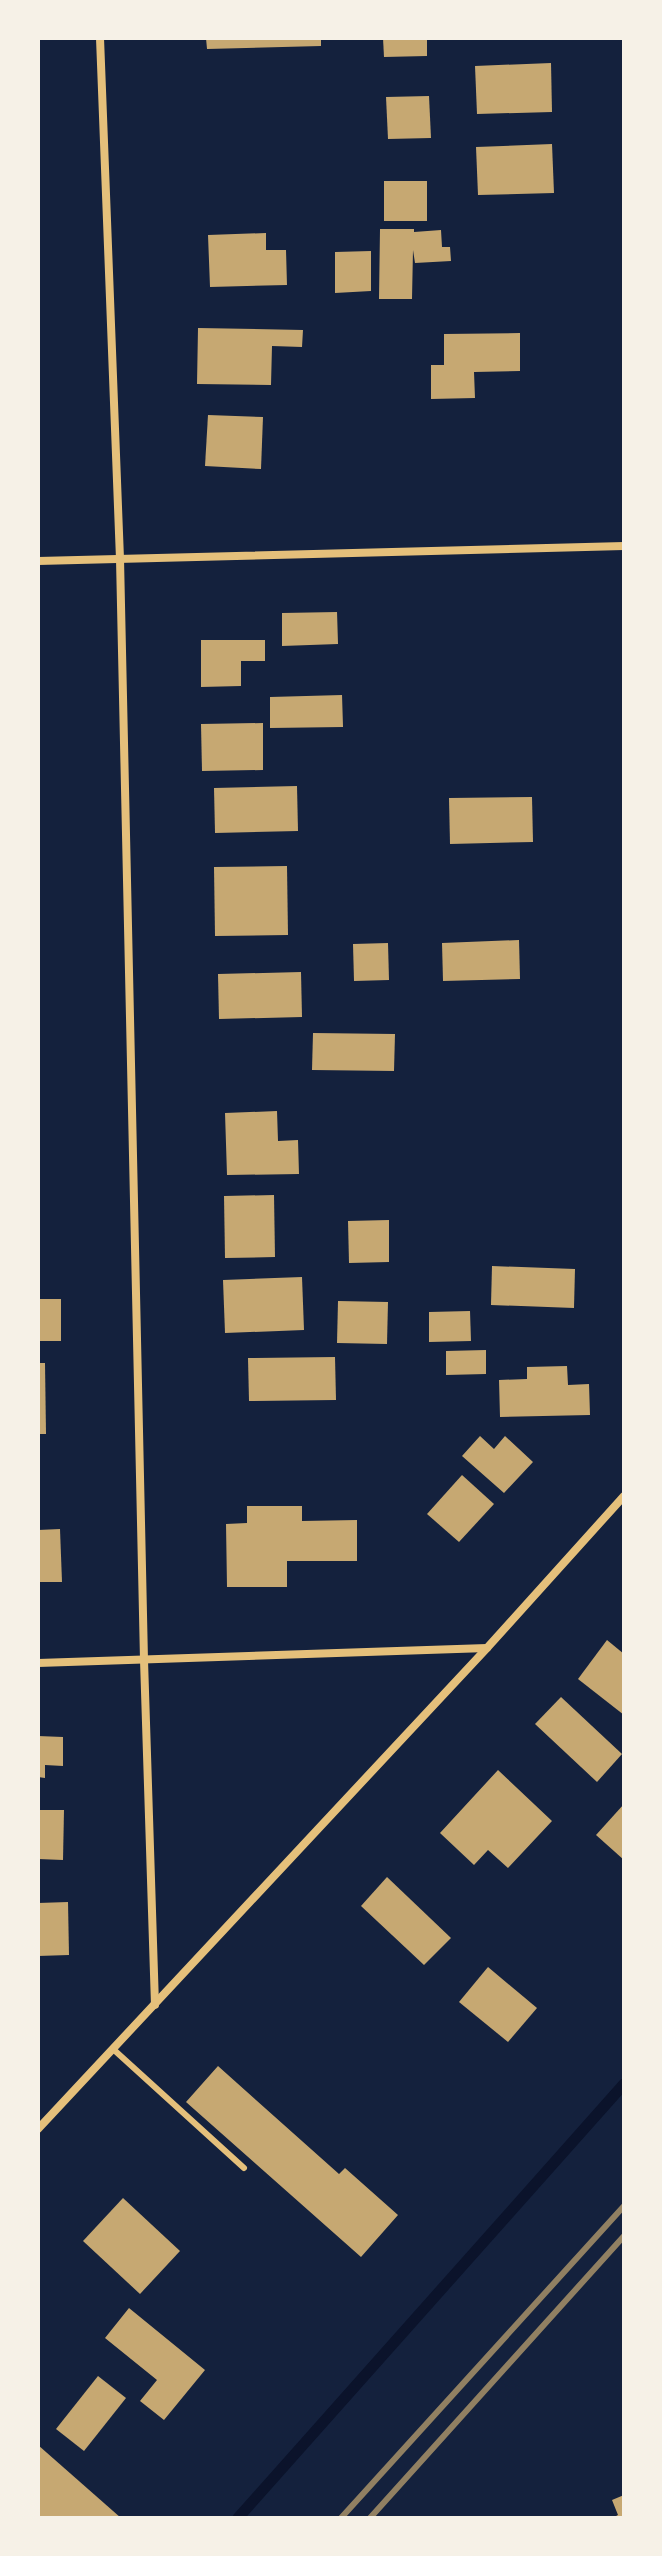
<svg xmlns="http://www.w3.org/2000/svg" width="662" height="2556" viewBox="0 0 662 2556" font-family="Jost,sans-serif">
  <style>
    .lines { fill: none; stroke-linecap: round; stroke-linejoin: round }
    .stream { stroke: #0b132b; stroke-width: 11 }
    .building { fill: #c6a872 }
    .service { stroke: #e5c07b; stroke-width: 6 }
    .minor { stroke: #e5c07b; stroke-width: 8 }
    .rail { stroke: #918062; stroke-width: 6 }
  </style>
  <rect width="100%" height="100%" fill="#14213d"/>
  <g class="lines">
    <!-- stream -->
    <path class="stream" d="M238,2518L624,2084"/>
  </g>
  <!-- building -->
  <g class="building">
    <path d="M206,38H321V46L207,49Z"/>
    <path d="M383,38H427V56L384,57Z"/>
    <path d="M551,63L552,112L477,114L475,66Z"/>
    <path d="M429,96L431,138L388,139L386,97Z"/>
    <path d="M552,144L554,193L478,195L476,147Z"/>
    <rect x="384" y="181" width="43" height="40"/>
    <path d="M380,229H414V232L441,230L442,247H450L451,261L415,263L413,250L412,299H379Z"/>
    <path d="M266,233V250H286L287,285L210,287L208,235Z"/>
    <path d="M371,251V291L335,293V252Z"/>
    <path d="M198,328L303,330L302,347L272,346L271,385L197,384Z"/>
    <path d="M520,333V371L474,372L475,398L431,399V365H444V334Z"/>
    <path d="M208,415L263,417L261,469L205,466Z"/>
    <path d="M337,612L338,644L282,646V613Z"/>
    <path d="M201,640H265V661H241V686L201,687Z"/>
    <path d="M342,695L343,727L270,728V697Z"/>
    <path d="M263,723V770L202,771L201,724Z"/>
    <path d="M297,786L298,831L215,833L214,788Z"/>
    <path d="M532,797L533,842L450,844L449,798Z"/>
    <path d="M287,866L288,935L215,936L214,867Z"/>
    <path d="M519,940L520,979L443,981L442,943Z"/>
    <path d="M388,943L389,980L354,981L353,944Z"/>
    <path d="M301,972L302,1017L219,1019L218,974Z"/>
    <path d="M313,1033L395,1034L394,1071L312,1070Z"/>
    <path d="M277,1111L278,1141L298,1140L299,1174L227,1175L225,1113Z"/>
    <path d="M274,1195L275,1257L225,1258L224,1196Z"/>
    <path d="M389,1220V1262L349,1263L348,1221Z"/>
    <path d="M492,1266L575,1269L574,1308L491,1305Z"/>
    <path d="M302,1277L304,1330L225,1333L223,1280Z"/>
    <rect x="38" y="1299" width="23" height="42"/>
    <path d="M338,1301L388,1302L387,1344L337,1343Z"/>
    <path d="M470,1311L471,1341L429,1342V1312Z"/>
    <path d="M486,1350V1374L446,1375V1351Z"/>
    <path d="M335,1357L336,1400L249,1401L248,1358Z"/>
    <path d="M38,1363H45L46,1434H38Z"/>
    <path d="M567,1366L568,1385L589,1384L590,1415L500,1417L499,1380L527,1379V1367Z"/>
    <path d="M480,1436L494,1449L505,1436L533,1462L504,1493L462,1456Z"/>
    <path d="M462,1475L494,1504L459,1542L427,1514Z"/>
    <path d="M247,1506H302V1521L357,1520V1561H287V1587H227L226,1524L247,1523Z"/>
    <path d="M60,1529L62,1582H38V1530Z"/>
    <path d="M607,1640L624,1654V1715L578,1679Z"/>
    <path d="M561,1697L622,1754L597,1782L535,1724Z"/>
    <path d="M38,1736L63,1737V1766L45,1765V1778L38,1777Z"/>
    <path d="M498,1770L552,1821L508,1868L488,1850L474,1865L440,1833Z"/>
    <path d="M624,1804V1860L596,1835Z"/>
    <path d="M38,1810H64L63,1860L38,1859Z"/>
    <path d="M387,1877L451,1938L424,1965L361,1906Z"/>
    <path d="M68,1902L69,1955L38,1956V1903Z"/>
    <path d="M488,1967L537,2008L508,2042L459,2002Z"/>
    <path d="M218,2066L339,2174L345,2168L398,2215L361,2257L186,2102Z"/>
    <path d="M123,2198L180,2251L140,2294L83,2241Z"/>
    <path d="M129,2308L205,2370L164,2420L140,2401L157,2380L105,2338Z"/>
    <path d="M98,2376L126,2398L84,2451L56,2429Z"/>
    <path d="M38,2445L121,2518H38Z"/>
    <path d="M624,2495V2518H612L618,2515L612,2500Z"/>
  </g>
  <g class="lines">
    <!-- service -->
    <path class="service" d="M113,2049L244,2168"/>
    <!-- minor -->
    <g class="minor">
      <path d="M100,38L120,559L144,1660L155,2005"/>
      <path d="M38,561L624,546"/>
      <path d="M38,1663L487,1648"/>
      <path d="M38,2129L487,1648L624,1496"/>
    </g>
    <!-- rail -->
    <g class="rail">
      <path d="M341,2518L624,2206"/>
      <path d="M370,2518L624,2236"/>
    </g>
  </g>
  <!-- border -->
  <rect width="662" height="2556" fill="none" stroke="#f6f1e7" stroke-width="80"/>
</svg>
